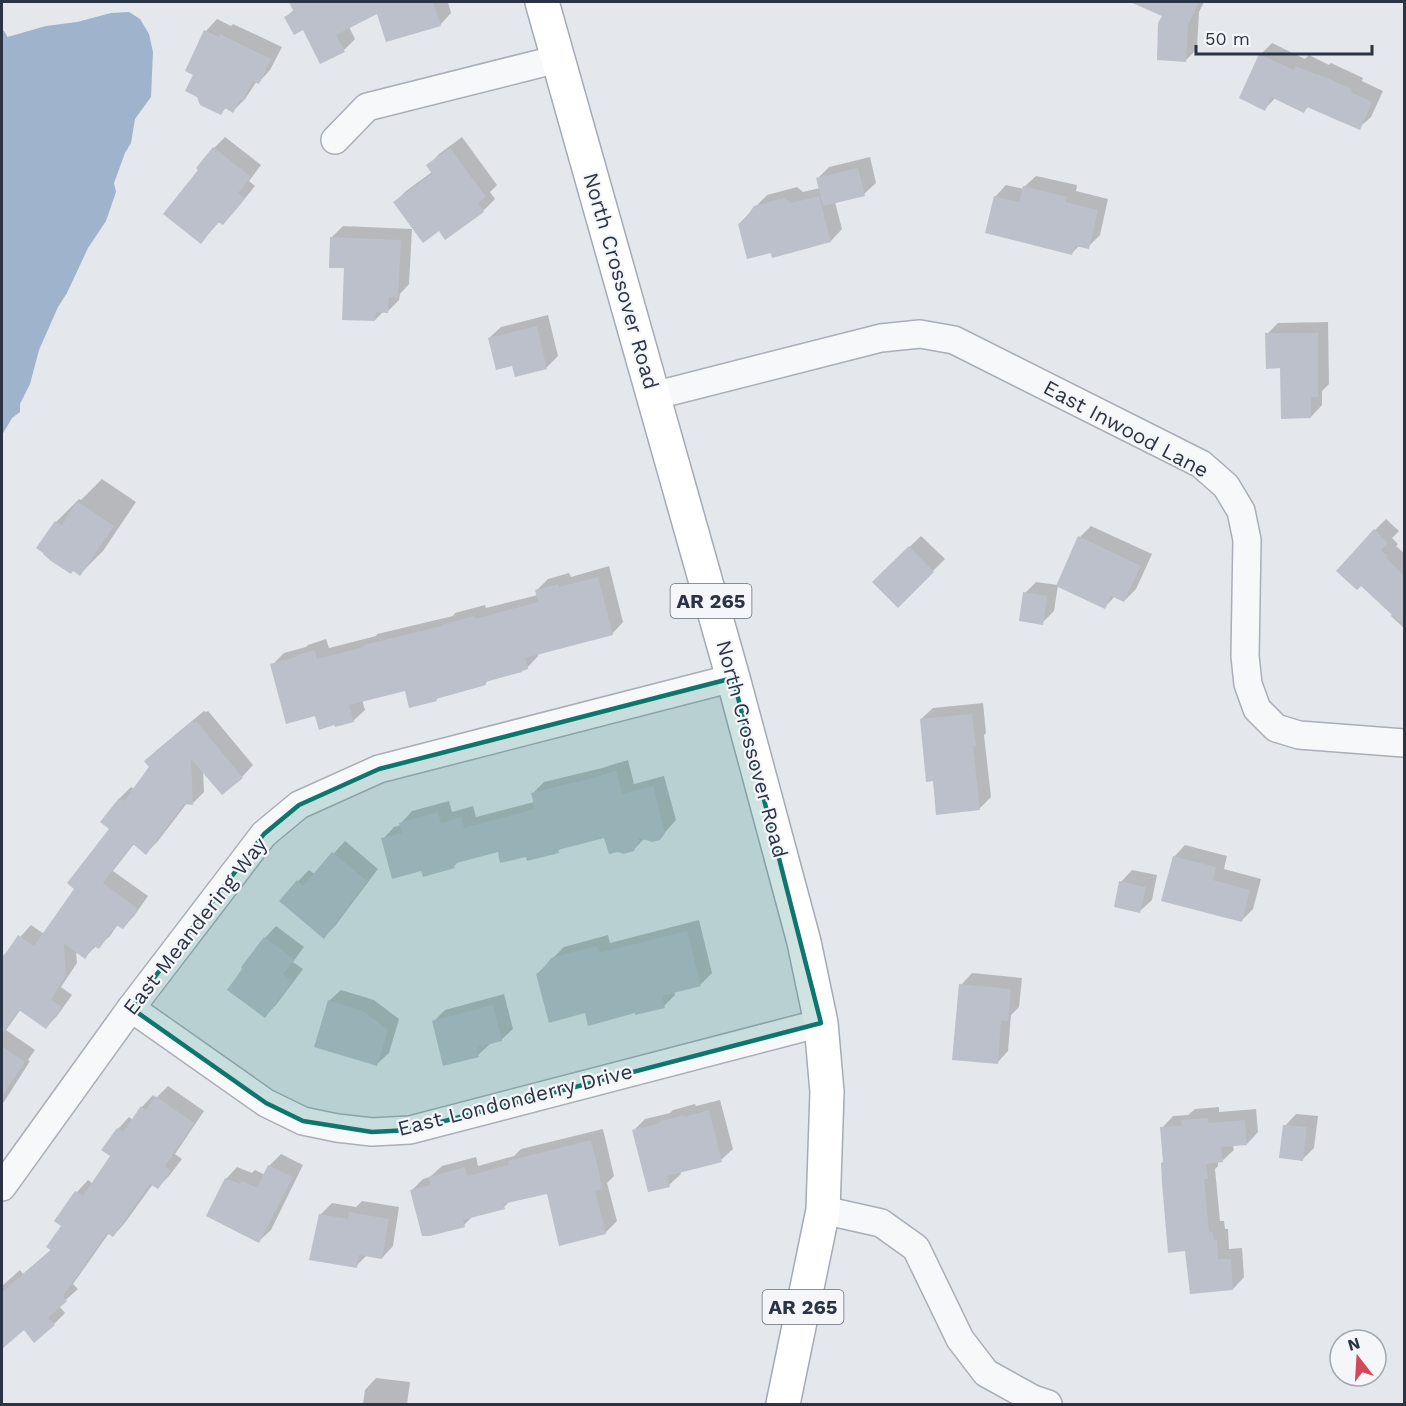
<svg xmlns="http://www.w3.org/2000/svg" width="1406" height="1406" viewBox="0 0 1406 1406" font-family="'Work Sans',sans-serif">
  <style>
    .water { fill: #9fb4cc }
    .shadow { fill: #0003 }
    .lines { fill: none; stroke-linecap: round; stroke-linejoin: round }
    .stream { stroke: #9fb4cc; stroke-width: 7 }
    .building { fill: #bbc0ca }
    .street-casing { stroke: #a9aeb7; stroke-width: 30 }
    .primary-casing { stroke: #a3abb8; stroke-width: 36 }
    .street { stroke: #f7f8fa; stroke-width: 27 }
    .primary { stroke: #fff; stroke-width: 33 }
    .marked { fill: #0f766e; fill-opacity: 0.2; stroke: #0f766e; stroke-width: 4.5; stroke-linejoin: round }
    .labels { text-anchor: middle; stroke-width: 4.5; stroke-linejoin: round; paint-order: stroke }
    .shield { fill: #f4f6f9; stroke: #676e7b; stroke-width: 1.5 }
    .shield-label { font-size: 20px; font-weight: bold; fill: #2b3445 }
    .street-label { font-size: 21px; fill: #2b3445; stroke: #f4f6f9 }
  </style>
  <rect width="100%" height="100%" fill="#e4e7ec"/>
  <!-- water -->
  <path class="water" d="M129,12L140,19L149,34L153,52L151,97L135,119L131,143L125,153L114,183L116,192L106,221L88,248L67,293L58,307L39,350L30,384L20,404V412L12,418L2,435V41L4,38L46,26L77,22L111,13Z"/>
  <!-- shadow -->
  <g class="shadow">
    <path d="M291,2H448L451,13L440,25L378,11L349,27L355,39L344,50L286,17L295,9Z"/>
    <path d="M1142,2H1204L1199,12L1197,49L1185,61L1164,15L1141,5Z"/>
    <path d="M217,19L231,26L233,24L282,47L270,70L259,82L257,81L245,99L233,111L226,108L221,113L195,74L187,70L206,31Z"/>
    <path d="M1272,43L1305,59L1309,55L1329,65L1331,63L1363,78L1362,81L1383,91L1371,117L1359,128L1309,106L1304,111L1275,98L1265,109L1260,55Z"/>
    <path d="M225,137L261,165L249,181L255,186L234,212L223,223L220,221L201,242L200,169L214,148Z"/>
    <path d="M462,137L497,185L490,192L495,199L483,211L446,238L439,229L395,202L406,191L432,172L428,166L439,154Z"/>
    <path d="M870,157L876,183L864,194L835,202L842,229L831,241L772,251L739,224L767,195L797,187L803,192L820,188L818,178L829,167Z"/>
    <path d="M1036,176L1077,185L1076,191L1108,199L1100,235L1088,247L1080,245L1072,253L995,197L1006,185L1024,189V187Z"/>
    <path d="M343,226L412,229L409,284L400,294L399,300L388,311H384L375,320L346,267L332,237Z"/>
    <path d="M548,315L558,356L547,367L516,375L514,364L489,338L501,327Z"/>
    <path d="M1328,322L1329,384L1322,391V405L1311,417L1282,367L1267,334L1278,323Z"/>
    <path d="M102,479L136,502L103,551L80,574L56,522L79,499L81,500Z"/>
    <path d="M1386,519L1399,531L1392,538L1398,544L1396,546L1404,553V628L1391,616L1393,613L1375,530Z"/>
    <path d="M1091,526L1152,554L1136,589L1124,601L1115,596L1105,607L1058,585L1054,611L1042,623L1025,593L1036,582L1058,585L1080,537Z"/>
    <path d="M921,536L945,559L898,606L885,570Z"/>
    <path d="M609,566L623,622L612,634L538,653V656L527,668L489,679L485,684L440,696L436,700L406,689L362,700L365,710L353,721L316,714L272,665L284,653L306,647L308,645L326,639L329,648L376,636L377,634L453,616L455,613L485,605L486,608L538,595L537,590L548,579L569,573L571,577Z"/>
    <path d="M983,703L986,733L984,735L991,797L979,809L934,780L921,719L933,708Z"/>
    <path d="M204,711L206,712L208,711L253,765L242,777L203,770L204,792L192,804L187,803L158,841L146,853L134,844L113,871L148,896L134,916L123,928L118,924L110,936L98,947L96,946L85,957L76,951L77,963L61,987L72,995L57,1016L46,1027L21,1009L6,1030L35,1050L28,1060L30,1061L2,1105V957L31,925L44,934L76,888L112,829L102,822L120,798L131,787L134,789L151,767L146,761L157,750Z"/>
    <path d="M628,760L634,784L664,776L676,820L659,839L645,838L634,849L606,836L562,847L558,851L499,850L460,860L454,866L422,869L383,839L394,827L401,825V823L412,811L449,801L452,812L473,806L476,817L534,802L532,794L544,782L602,768Z"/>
    <path d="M345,841L378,869L335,926L324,937L298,881L309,870L315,874Z"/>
    <path d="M1185,845L1227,856L1224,869L1261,879L1253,909L1242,920L1174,857Z"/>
    <path d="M1132,870L1157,875L1152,900L1140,911L1121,882Z"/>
    <path d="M699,920L712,973L701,984L674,991L675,995L664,1006L636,1012L586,1011L537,974L564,947L608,935L610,943Z"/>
    <path d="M276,926L304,947L293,962L303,969L276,1005L265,1016V938Z"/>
    <path d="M972,973L1022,978L1019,1007L1011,1015L1008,1051L997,1063L961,985Z"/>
    <path d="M341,990L374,1000L399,1019L389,1053L377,1064L329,1001Z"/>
    <path d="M504,994L513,1029L501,1040L490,1044L478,1055L434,1021L445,1010Z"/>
    <path d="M168,1086L204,1111L175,1154L182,1159L169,1176L158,1187L153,1184L124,1224L113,1236L109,1233L73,1284L78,1289L59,1306L65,1313L54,1324L24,1328L2,1347V1286L20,1270L23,1274L52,1249L63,1225L56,1221L77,1192L88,1180L93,1184L112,1155L118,1129L129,1117L133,1120L142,1107L153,1095L156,1098Z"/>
    <path d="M720,1100L733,1149L721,1160L680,1171L681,1174L669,1185L633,1131L645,1119L670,1113L673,1110L695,1104L696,1106Z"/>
    <path d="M1219,1107V1112L1256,1109L1258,1132L1247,1144L1233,1145L1234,1150L1222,1161H1218V1166L1215,1169L1220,1221H1224L1225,1229H1228L1229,1249L1242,1248L1244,1277L1233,1289L1186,1250L1164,1162L1162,1128L1173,1116L1188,1115L1195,1109Z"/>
    <path d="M1296,1114L1318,1116L1314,1148L1302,1160L1285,1126Z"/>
    <path d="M603,1129L614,1176L607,1183L617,1221L605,1233L548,1192L510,1201L504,1207L474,1215L464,1225L423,1236L411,1191L423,1179L430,1177L442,1166L476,1157L478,1166L514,1156L521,1149Z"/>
    <path d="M281,1154L303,1165L271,1230L259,1241L226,1179L237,1167L252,1173L255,1170L265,1175L269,1166Z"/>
    <path d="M362,1201L399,1207L393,1246L382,1258L367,1255L356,1266L320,1215L332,1203L356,1207Z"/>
    <path d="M376,1378L410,1382L407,1404H363L365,1390Z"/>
  </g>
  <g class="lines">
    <!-- stream -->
    <path class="stream" d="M2,34L4,38L2,44"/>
  </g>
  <!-- building -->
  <g class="building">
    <path d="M289,2H433L441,26L386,42L377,14L336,35L345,52L320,64L303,30L294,35L284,17L294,12Z"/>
    <path d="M1130,2H1199L1188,25L1186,62L1157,60L1158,23L1162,16Z"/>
    <path d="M204,30L219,37L220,34L271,59L259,84L253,81L243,100H240L233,113L225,108L221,115L200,105L197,97L185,91L193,75L185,71Z"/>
    <path d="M1259,54L1294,70L1296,66L1317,75L1318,74L1352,89L1351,92L1372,102L1360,130L1307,107L1304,113L1271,97L1265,111L1239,98Z"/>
    <path d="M213,147L251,177L238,193L245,198L223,225L218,222L201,244L163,214L198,170L196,168Z"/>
    <path d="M450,148L486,197L478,203L484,212L445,240L439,231L423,243L393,202L432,174L426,165Z"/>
    <path d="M858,168L865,196L823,206L816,178Z"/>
    <path d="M1023,186L1067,197L1065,202L1098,210L1089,249L1075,246L1072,255L985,233L994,196L1019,202Z"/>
    <path d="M819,196L831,242L772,258L771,253L747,259L738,224L743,222L754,206L784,198L791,203Z"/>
    <path d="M330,237L401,240L398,298L389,297L388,313L376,312L375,321L342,320L344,268H329Z"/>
    <path d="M537,326L547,369L515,377L512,366L496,370L488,338Z"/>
    <path d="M1265,333H1318V397H1311V418L1281,419L1280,368L1266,369Z"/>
    <path d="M77,501L114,526L80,576L73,571L71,574L51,561L43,554V553L36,548L55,521L62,525Z"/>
    <path d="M1374,529L1388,543L1381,550L1388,556L1386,558L1404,575V626L1361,586L1357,590L1336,571Z"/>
    <path d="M1078,536L1141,566L1124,602L1111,596L1105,609L1056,586Z"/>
    <path d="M909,546L934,572L898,608L872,582Z"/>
    <path d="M598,577L613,635L525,658L528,669L522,671V672L485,682L486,685L436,699L437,701L409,708L405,691L349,705L354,722L335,727L334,725L319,730L315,716L286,724L270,664L296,657L295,656L315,650L317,659L364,647V645L442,626V625L474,616L475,619L538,602L535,590L558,584L559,587Z"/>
    <path d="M1023,592L1047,596L1043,625L1019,621Z"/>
    <path d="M972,714L976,746H973L980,810L936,815L933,781L926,782L920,719Z"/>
    <path d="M192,721L194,723L196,721L243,778L222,795L191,759L193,805L184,804L146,855L133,844L103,883L138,909L123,929L116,925L99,949L94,946L85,959L64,944L66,976L51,999L62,1007L46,1029L19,1010L2,1034V959L18,935L34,946L74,889L67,883L109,829L100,822L119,798L124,801L149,767L144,761Z"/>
    <path d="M616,771L622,794L653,786L665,833L660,840L652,842L639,838L634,851L623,854L618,852L609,854L604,838L558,850L559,853L527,861L526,857L500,863L498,852L453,864L455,868L423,877L421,871L392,879L381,838L402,833L399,823L438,812L441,823L461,817L464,828L535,809L531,793L589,779Z"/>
    <path d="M332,852L367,881L324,939L279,901L297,880L303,886Z"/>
    <path d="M1173,856L1216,867L1213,880L1250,890L1242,922L1161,901Z"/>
    <path d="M1119,881L1146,887L1140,913L1114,907Z"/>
    <path d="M687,931L701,986L662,996L665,1008L635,1015V1013L588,1026L585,1013L549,1023L536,974L541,972L551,958L597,946L599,953Z"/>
    <path d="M264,937L294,959L283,974L292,981L265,1018L227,990L242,969L241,967Z"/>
    <path d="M959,984L1011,989L1008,1021L1001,1020L998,1064L952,1060Z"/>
    <path d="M328,1000L363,1011L388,1030L377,1066L314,1047Z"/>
    <path d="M493,1005L502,1041L478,1047L479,1049L477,1050L479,1057L443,1066L432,1021Z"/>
    <path d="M2,1046L25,1062L2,1096Z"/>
    <path d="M155,1096L194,1123L165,1166L171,1171L158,1189L150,1184L113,1237L107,1233L63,1296L67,1301L48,1318L55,1325L34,1343L24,1330L2,1349V1292L51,1250L46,1247L61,1226L54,1221L75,1191L83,1196L110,1156L101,1150L117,1128L123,1132L141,1106L146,1110Z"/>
    <path d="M709,1110L722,1162L667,1176L670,1187L648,1192L632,1130L660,1123V1121L684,1115L685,1117Z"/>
    <path d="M1208,1118V1123L1245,1120L1247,1145L1221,1147L1223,1162L1206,1164L1208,1179H1204L1209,1232H1213L1214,1240H1217L1218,1259H1231L1233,1290L1190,1294L1185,1251L1168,1253L1162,1183L1161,1163L1163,1162L1160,1127L1182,1126L1181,1120Z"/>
    <path d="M1283,1125L1307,1127L1303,1161L1279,1158Z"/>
    <path d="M591,1140L603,1189L595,1191L606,1234L559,1246L547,1194L503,1204L505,1209L463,1220L465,1227L430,1236H422L410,1190L431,1185L428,1177L465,1167L467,1176L509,1165L508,1161Z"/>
    <path d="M268,1165L293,1177L259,1243L206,1216L225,1178L240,1184L242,1181L257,1188Z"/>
    <path d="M349,1212L389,1219L382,1259L359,1255L357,1268L309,1260L319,1214L348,1219Z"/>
  </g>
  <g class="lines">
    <defs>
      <g id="street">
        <path d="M335,140L367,107L558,59"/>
        <path d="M653,396L881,338L920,334L954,340L1201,464L1226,486L1241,511L1247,540L1245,656L1248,684L1257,709L1276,728L1299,735L1404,743"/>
        <path d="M131,1008L266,1103L303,1121L337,1128L372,1132L410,1130L821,1023"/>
        <path d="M2,1187L131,1008L264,834L299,805L379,769L733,678"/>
        <path d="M823,1210L881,1223L916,1248L960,1339L986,1373L1033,1399L1048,1404"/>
      </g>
      <path id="primary" d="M542,2L733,678L804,942L821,1023L827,1092L823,1210L783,1404"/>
    </defs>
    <!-- street casing -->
    <use href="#street" class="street-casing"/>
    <!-- primary casing -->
    <use href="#primary" class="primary-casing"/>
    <!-- street -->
    <use href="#street" class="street"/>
    <!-- primary -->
    <use href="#primary" class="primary"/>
  </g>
  <!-- marked area -->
  <path class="marked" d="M733,678L821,1023L410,1130L372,1132L303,1121L266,1103L131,1008L264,834L299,805L379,769Z"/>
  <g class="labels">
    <!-- shield labels -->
    <g class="shield">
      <rect x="670.5" y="584" width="81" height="34" rx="4.5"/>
      <rect x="762.5" y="1290" width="81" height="34" rx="4.5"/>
    </g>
    <g class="shield-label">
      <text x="711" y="608">AR 265</text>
      <text x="803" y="1314">AR 265</text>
    </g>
    <!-- street labels -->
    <g class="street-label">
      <text transform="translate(621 281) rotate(74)" y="7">North Crossover Road</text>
      <text transform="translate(1126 429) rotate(28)" y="7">East Inwood Lane</text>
      <text transform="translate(752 749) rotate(75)" y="7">North Crossover Road</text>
      <text transform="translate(195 926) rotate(-52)" y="7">East Meandering Way</text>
      <text transform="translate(515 1100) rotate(-14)" y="7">East Londonderry Drive</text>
    </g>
  </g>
  <!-- border -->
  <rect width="1406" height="1406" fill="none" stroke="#2b3445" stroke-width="6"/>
  <!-- north arrow -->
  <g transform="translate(1358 1358) rotate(343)"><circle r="28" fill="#f4f6f9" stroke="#a4a8b1" stroke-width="1.5"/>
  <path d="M0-4.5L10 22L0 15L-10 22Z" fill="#d1495b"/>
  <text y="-9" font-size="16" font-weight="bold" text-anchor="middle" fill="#2b3445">N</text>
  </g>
  <!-- scale -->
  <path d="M1196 45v9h176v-9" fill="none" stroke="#2b3445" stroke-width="3"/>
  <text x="1205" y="45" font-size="18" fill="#2b3445" stroke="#f4f6f9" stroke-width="4.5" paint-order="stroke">50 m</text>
</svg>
